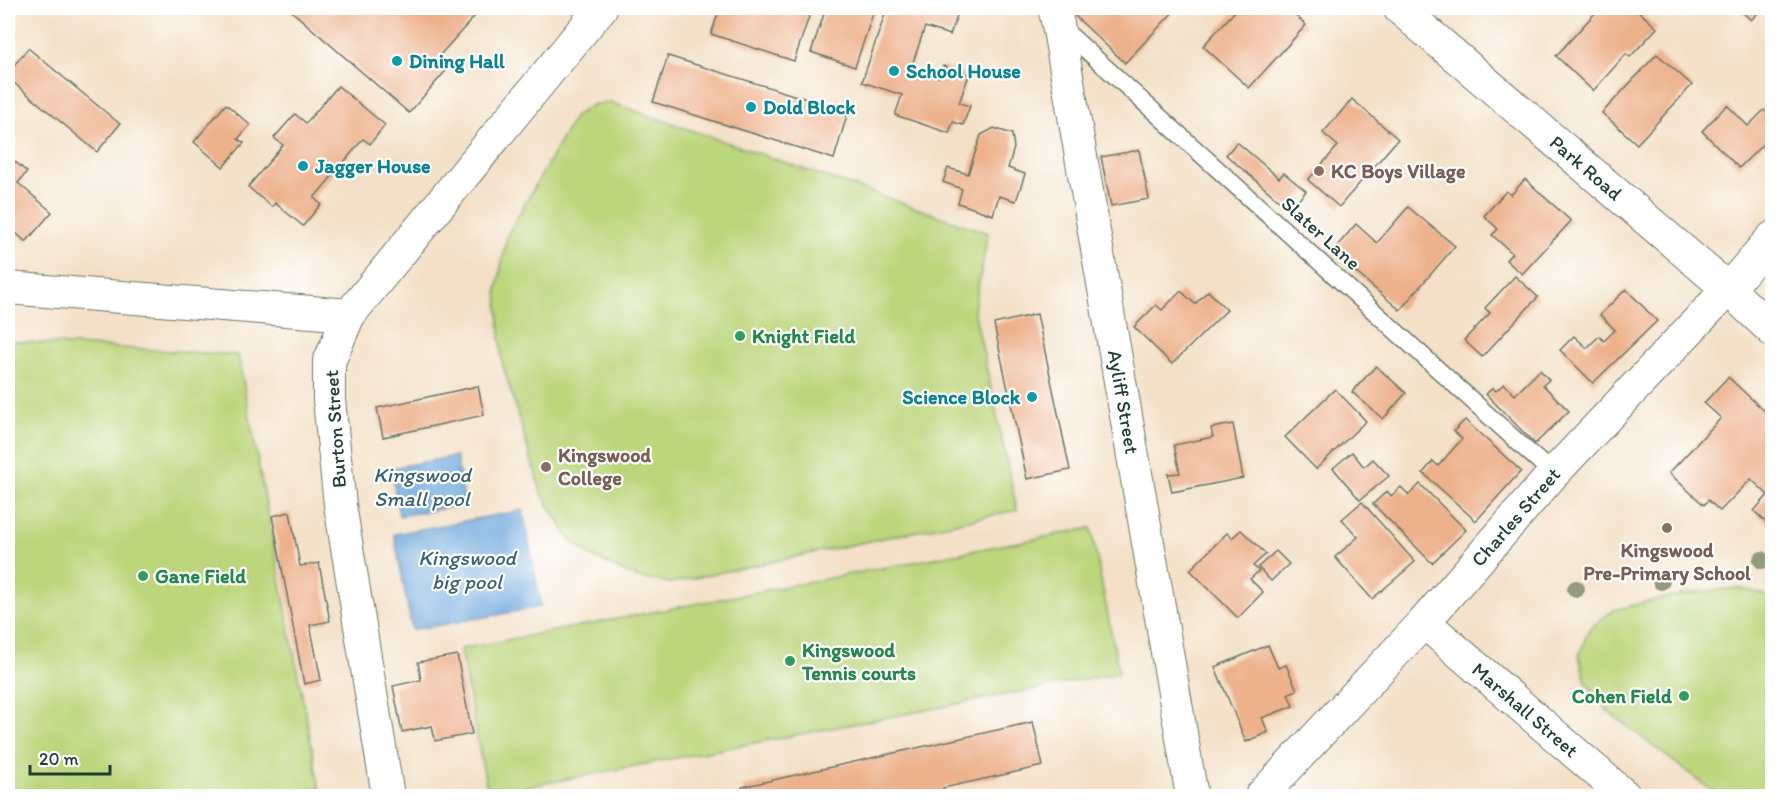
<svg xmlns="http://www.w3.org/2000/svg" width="1780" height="804" viewBox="0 0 1780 804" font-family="Itim,sans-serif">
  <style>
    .green { fill: #bcd67b; stroke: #6e8a58; stroke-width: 1.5 }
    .water { fill: #6ca6dc; stroke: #467288; stroke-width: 1.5 }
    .building { fill: #edb18b }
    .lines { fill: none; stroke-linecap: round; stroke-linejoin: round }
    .lane-casing { stroke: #697667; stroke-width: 19 }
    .street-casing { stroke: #697667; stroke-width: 34 }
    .lane { stroke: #fff; stroke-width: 16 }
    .street { stroke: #fff; stroke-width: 32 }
    .tree { fill: #949b80 }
    .culture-dot { fill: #0f9aa8; stroke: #fff; stroke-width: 2 }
    .education-dot { fill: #8d6e63; stroke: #fff; stroke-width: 2 }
    .leisure-dot { fill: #2e9e5b; stroke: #fff; stroke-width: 2 }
    .labels { text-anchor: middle; stroke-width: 4.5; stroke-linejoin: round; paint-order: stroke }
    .culture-label { font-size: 20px; font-weight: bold; fill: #0d838f; stroke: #fff; text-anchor: start }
    .street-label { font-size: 20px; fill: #1f3d34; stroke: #fff }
    .education-label { font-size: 20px; font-weight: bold; fill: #785e54; stroke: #fff; text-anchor: start }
    .leisure-label { font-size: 20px; font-weight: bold; fill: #27864d; stroke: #fff; text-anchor: start }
    .water-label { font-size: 21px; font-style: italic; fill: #3a626f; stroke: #fff }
  </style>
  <rect width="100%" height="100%" fill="#fff"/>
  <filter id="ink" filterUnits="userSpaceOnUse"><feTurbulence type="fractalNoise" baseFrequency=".0167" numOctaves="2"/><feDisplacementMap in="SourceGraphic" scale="12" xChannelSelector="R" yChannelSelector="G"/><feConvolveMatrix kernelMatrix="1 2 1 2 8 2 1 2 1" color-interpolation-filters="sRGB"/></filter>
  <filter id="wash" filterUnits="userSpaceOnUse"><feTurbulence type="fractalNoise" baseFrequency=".008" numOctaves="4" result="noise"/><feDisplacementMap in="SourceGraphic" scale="24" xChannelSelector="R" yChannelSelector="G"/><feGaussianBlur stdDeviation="1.35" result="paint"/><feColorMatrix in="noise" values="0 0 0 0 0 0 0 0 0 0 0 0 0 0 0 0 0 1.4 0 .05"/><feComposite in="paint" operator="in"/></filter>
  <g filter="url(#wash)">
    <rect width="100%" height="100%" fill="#f3e0c6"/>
    <!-- green -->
    <g class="green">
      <path d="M610,102L988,233L974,310L1017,510L671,583L639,578L616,568L588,554L569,538L541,492L502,362L497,290L507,235L575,116L592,105Z"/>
      <path d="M8,341L238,355L321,796H8Z"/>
      <path d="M1091,528L1119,673L488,794L460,649Z"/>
      <path d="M1738,588L1766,595L1772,600V796H1719L1606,710L1586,682L1579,656L1589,629L1614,610L1658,599L1697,592Z"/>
    </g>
    <!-- water -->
    <g class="water">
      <path d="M456,456L465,505L399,516L391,468Z"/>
      <path d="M523,510L541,607L412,630L394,534Z"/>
    </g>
    <g id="blocks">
      <!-- building -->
      <g class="building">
        <path d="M288,8H482L439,56L450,66L409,113Z"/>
        <path d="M720,8H762L771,10V8H812L794,61L711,34Z"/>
        <path d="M826,8H875L855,67L811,52Z"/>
        <path d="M887,8H949L948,10L958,13L950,35L925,27L911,68L939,77L943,66L969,75L959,103L970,106L963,125L953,122L949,133L895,115L902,95L862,82Z"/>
        <path d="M1083,8H1177L1125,63L1075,16Z"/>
        <path d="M1238,8H1287L1306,25L1249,88L1203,46Z"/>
        <path d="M1593,8H1635L1657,28L1630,57L1626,54L1593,91L1556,56L1595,13L1591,10Z"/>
        <path d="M1738,8H1760L1762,9L1751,20Z"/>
        <path d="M28,48L120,124L97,152L8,78V73Z"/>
        <path d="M1657,54L1692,85L1637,144L1602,113Z"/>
        <path d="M668,56L848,112L834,159L653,102Z"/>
        <path d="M338,86L385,125L370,144L363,139L314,198L321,204L303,226L275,203L272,207L248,187L283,145L274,138L295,114L306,123Z"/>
        <path d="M1352,99L1398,139L1339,207L1308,180L1338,146L1323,133Z"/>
        <path d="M226,104L250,125L238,139L244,143L223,167L194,142Z"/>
        <path d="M1727,105L1748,126L1764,110L1772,118V135L1739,168L1702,131Z"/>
        <path d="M994,128L1012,134L1014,148L1008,168L1025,174L1016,201L999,196L993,215L958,203L962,189L943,182L948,168L968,174L981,135Z"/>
        <path d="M1237,142L1279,178L1284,173L1306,191L1290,210L1226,155Z"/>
        <path d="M1139,150L1149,199L1111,206L1101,157Z"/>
        <path d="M12,159L27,172L18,183L52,212L26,242L8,226V164Z"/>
        <path d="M1525,179L1571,221L1522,274L1506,260L1512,253L1492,235L1498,229L1484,216L1506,191L1511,195Z"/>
        <path d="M1408,207L1455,246L1400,310L1332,252L1356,224L1377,243Z"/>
        <path d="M1515,276L1538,297L1482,357L1464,340L1490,313L1485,308Z"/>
        <path d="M1626,289L1657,321L1593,383L1560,350L1574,336L1587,348L1599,336L1604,341L1615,330L1600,315Z"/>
        <path d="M1181,291L1195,304L1208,291L1227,310L1172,364L1134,327L1156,305L1162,310Z"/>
        <path d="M1037,314L1070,470L1027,479L994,324Z"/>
        <path d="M1376,366L1406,393L1383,419L1352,392Z"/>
        <path d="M1540,370L1549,380L1543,385L1569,411L1535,444L1486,394L1493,388L1496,391L1504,384L1515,395Z"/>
        <path d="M1728,377L1772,418V524L1770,526L1754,511L1768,495L1751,479L1720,511L1708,500L1704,505L1669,473L1721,418L1704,403Z"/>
        <path d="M478,386L484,415L383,437L377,408Z"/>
        <path d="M1335,389L1366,421L1316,469L1285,437Z"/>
        <path d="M1465,420L1521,471L1476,521L1423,473L1433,461L1438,466L1462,439L1454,431Z"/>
        <path d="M1233,424L1243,478L1172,492L1168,474L1180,473L1174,445L1213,437L1211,428Z"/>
        <path d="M1352,452L1364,467L1373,459L1389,476L1360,500L1333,468Z"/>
        <path d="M1420,484L1466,530L1432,563L1373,504L1387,491L1391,496L1401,487L1409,495Z"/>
        <path d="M1362,502L1415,562L1372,599L1335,557L1358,537L1342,519Z"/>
        <path d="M290,512L300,566L319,563L330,621L310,625L321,680L304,684L272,516Z"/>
        <path d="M1241,530L1266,554L1253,566L1259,571L1250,579L1263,592L1238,618L1190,570L1227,533L1232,538Z"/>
        <path d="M1276,551L1289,564L1271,581L1258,567Z"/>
        <path d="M1268,645L1278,668L1286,665L1297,690L1288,694L1293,706L1262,718L1268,732L1246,742L1215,667Z"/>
        <path d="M457,655L472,734L435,741L432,726L402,732L393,686L421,680L418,662Z"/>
        <path d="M1033,722L1043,766L943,788L945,796H745L742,787Z"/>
      </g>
    </g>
  </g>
  <g filter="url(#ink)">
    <use href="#blocks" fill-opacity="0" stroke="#697667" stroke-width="1.5"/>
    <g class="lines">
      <defs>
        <path id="lane" d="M1061,27L1553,474"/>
        <g id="street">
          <path id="s1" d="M1054,8L1058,24L1192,796"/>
          <path id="s2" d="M1399,8L1728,289L1772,330"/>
          <path d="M8,288L349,315"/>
          <path id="s3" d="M1424,622L1625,796"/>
          <path d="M388,796L340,505L329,400V362L349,315L601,8"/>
          <path id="s4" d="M1261,796L1424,622L1553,474L1728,289L1772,238"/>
        </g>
      </defs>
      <!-- lane casing -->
      <use href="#lane" class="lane-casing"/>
      <!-- street casing -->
      <use href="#street" class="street-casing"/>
      <!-- lane -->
      <use href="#lane" class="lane"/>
      <!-- street -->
      <use href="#street" class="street"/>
    </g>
    <!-- trees -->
    <g class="tree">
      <circle cx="1762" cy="560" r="9"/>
      <circle cx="1661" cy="581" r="9"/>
      <circle cx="1576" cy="589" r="9"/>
    </g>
  </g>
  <!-- markers -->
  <g class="culture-dot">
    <circle cx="397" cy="61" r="6"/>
    <circle cx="894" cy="71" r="6"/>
    <circle cx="751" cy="107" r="6"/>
    <circle cx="303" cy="166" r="6"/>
    <circle cx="1032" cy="397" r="6"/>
  </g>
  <g class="education-dot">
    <circle cx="1319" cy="171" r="6"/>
    <circle cx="546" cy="467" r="6"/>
    <circle cx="1667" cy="528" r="6"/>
  </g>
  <g class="leisure-dot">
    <circle cx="740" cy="336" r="6"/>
    <circle cx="143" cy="576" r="6"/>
    <circle cx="790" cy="661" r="6"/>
    <circle cx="1684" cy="696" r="6"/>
  </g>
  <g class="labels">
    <!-- culture labels -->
    <g class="culture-label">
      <text x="409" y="68">Dining Hall</text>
      <text x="906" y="78">School House</text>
      <text x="763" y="114">Dold Block</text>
      <text x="315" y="173">Jagger House</text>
      <text x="1020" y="404" text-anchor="end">Science Block</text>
    </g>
    <!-- street labels -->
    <g class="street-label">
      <text dy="7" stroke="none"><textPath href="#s2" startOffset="246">Park Road</textPath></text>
      <text transform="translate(1321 233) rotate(42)" y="7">Slater Lane</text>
      <text dy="7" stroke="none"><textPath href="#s1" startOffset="400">Ayliff Street</textPath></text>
      <text transform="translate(335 429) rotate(-94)" y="7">Burton Street</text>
      <text dy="7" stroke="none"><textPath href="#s4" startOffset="378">Charles Street</textPath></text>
      <text dy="7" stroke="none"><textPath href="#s3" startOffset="134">Marshall Street</textPath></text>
    </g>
    <!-- education labels -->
    <g class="education-label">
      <text x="1331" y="178">KC Boys Village</text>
      <text x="558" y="462">Kingswood<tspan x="558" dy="23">College</tspan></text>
      <text x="1667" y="557" text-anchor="middle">Kingswood<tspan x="1667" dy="23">Pre-Primary School</tspan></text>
    </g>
    <!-- leisure labels -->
    <g class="leisure-label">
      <text x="752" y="343">Knight Field</text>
      <text x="155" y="583">Gane Field</text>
      <text x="802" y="657">Kingswood<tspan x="802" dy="23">Tennis courts</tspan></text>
      <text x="1672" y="703" text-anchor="end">Cohen Field</text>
    </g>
    <!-- water labels -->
    <g class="water-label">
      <text x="422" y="482">Kingswood<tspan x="422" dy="24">Small pool</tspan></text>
      <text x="467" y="565">Kingswood<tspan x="467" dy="24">big pool</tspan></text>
    </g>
  </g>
  <!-- margin -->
  <rect width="1780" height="804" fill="none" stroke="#fff" stroke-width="30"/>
  <!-- scale -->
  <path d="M30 765v9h80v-9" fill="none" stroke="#1f3d34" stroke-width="3"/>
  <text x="39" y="765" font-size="18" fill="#1f3d34" stroke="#ffffff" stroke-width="4.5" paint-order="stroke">20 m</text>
</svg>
